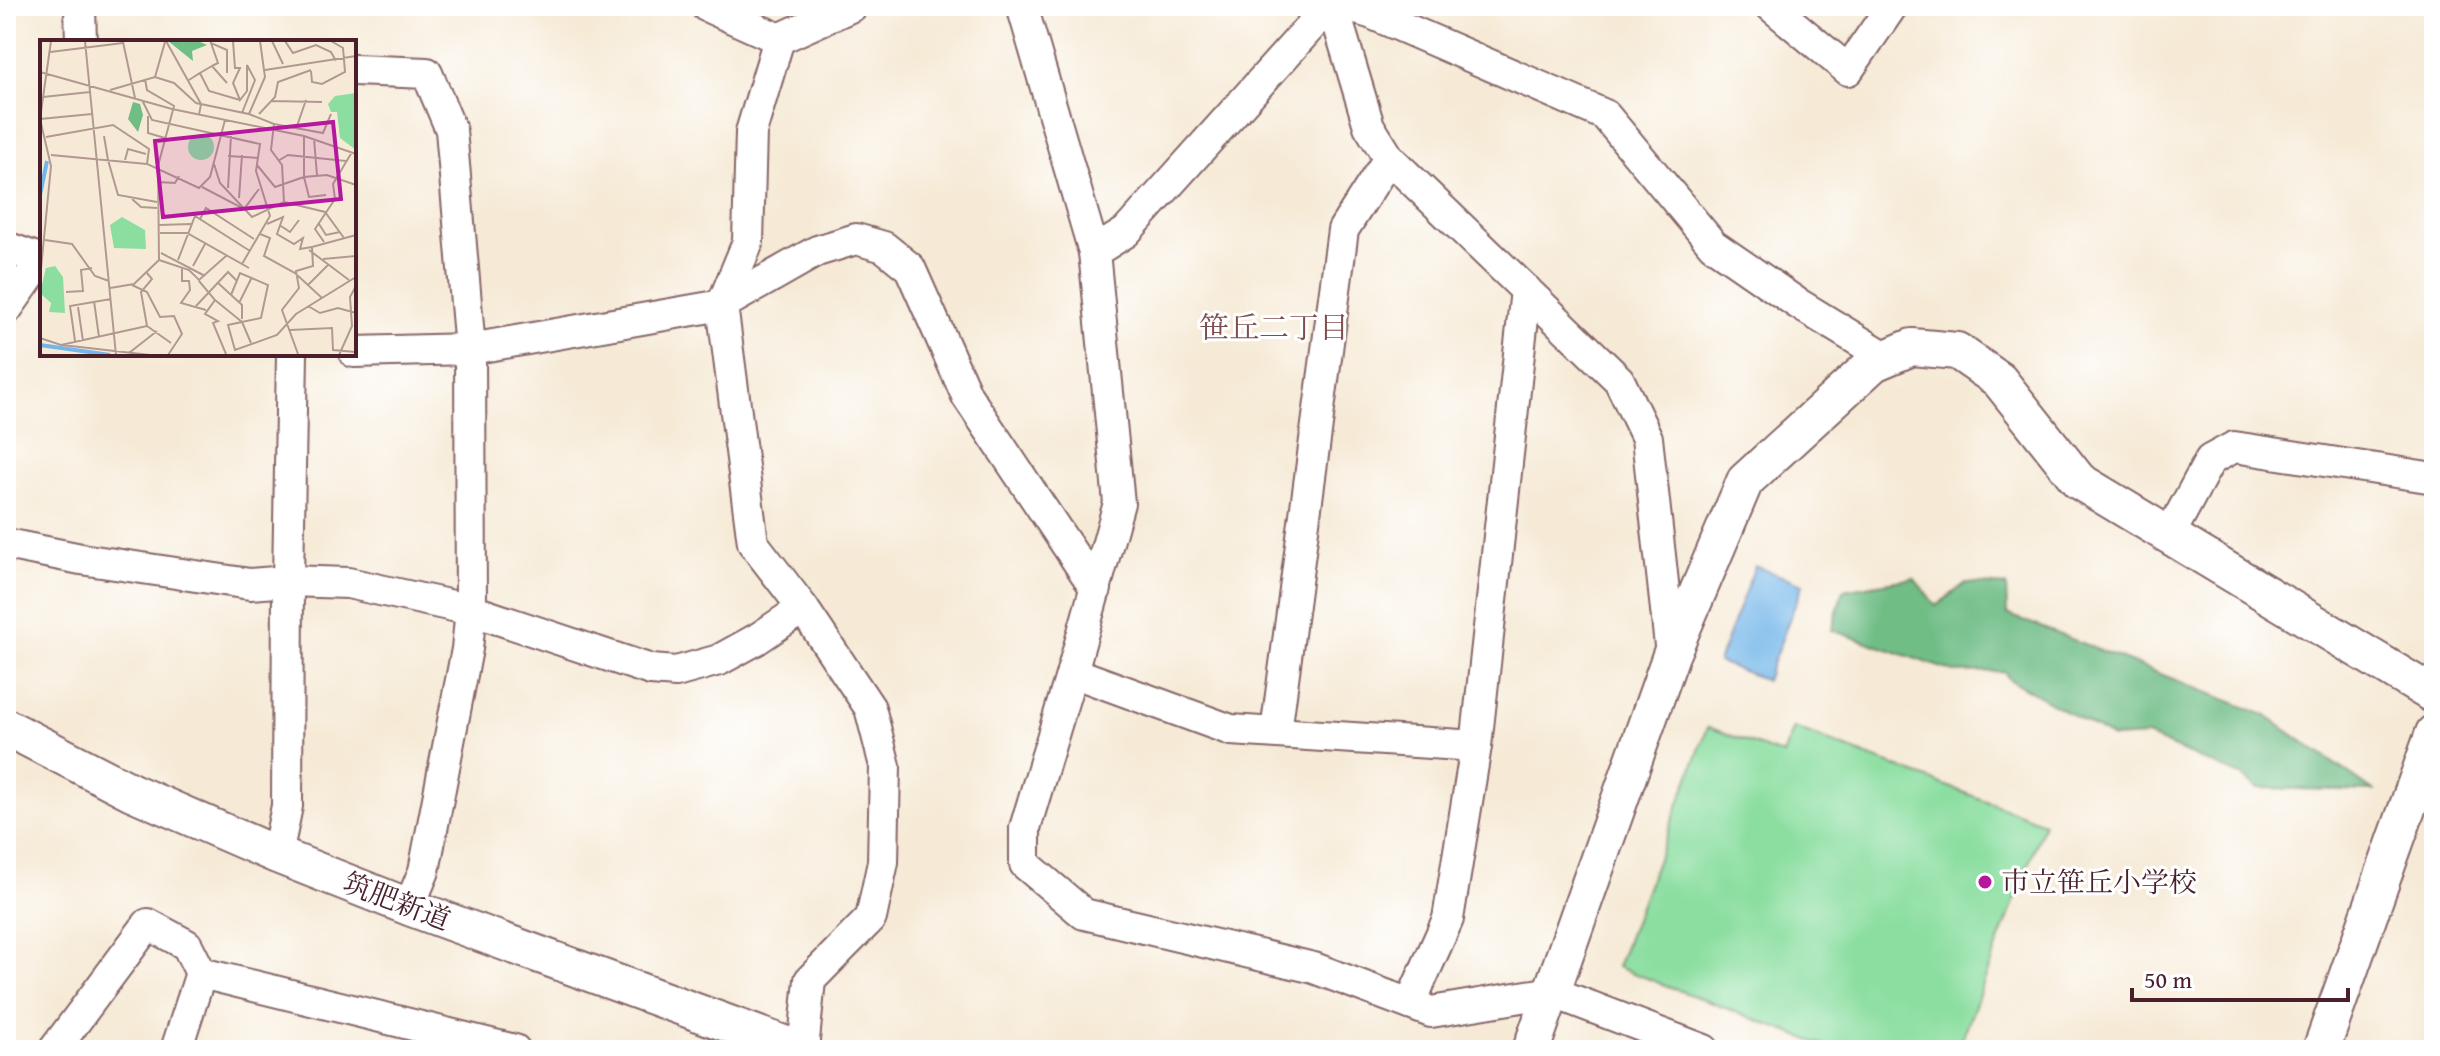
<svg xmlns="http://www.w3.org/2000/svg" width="2440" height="1056" viewBox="0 0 2440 1056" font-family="'Gentium Book Plus','Noto Serif JP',serif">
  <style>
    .green { fill: #8bdea0; stroke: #6a7e66; stroke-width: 2 }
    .forest { fill: #70bd86; stroke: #5d6e58; stroke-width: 2 }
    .water { fill: #73b6e9; stroke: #5e6a8a; stroke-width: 2 }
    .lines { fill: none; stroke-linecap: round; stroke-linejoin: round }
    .minor-casing { stroke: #866667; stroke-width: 34 }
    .tertiary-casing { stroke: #866667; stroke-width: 40 }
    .minor { stroke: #fff; stroke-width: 30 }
    .tertiary { stroke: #fff; stroke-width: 36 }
    .poi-dot { fill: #b5179e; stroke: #fff; stroke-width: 3 }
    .labels { text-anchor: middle; stroke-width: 6; stroke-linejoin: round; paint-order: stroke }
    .poi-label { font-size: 28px; fill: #4a1f2b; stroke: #fff; text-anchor: start }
    .street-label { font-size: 28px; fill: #4a1f2b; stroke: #fff }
    .neighbourhood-label { font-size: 30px; fill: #7d4f4e; stroke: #fff }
    .inset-river { fill: none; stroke: #73b6e9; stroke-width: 4 }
    .inset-road { fill: none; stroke: #b19992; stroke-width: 2 }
    .view { fill: #b5179e; fill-opacity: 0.15; stroke: #b5179e; stroke-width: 4 }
    .inset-edge { fill: none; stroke: #4a1f2b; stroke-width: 4 }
  </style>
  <rect width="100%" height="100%" fill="#fff"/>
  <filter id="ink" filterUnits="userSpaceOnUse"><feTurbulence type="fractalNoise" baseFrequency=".0125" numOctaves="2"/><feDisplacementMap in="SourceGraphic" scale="16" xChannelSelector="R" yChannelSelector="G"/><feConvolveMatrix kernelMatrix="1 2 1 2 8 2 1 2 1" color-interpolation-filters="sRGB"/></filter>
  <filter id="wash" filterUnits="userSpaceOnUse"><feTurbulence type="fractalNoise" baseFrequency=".006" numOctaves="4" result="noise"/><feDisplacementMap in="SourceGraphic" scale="32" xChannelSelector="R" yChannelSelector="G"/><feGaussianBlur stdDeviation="1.8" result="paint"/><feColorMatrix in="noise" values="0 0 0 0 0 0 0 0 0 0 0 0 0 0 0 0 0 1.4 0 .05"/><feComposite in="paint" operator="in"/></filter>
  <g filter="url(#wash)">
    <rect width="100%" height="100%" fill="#f6ead6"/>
    <!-- green -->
    <path class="green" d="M1708,727L1783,755L1794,728L2044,823L1958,1050H1836L1617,967Z"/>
    <!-- forest -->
    <path class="forest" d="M1914,578L1936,606L1966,583L2006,586L2007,614L2265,715L2373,791L2257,788L2243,777L2147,736L2113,738L2009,679L2004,671L1954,672L1832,630L1843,590Z"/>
    <!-- water -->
    <path class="water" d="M1755,566L1803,584L1766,680L1718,662Z"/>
  </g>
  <g filter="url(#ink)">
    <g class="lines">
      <defs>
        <g id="minor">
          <path d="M80,6L81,42"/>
          <path d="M706,6L779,39"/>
          <path d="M1022,6L1094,252L1119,503L1072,672L1025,828V864L1084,914L1314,968L1431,1012L1552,992L1704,1050"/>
          <path d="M1333,6L1369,126L1389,158L1619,380L1647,438L1671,655"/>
          <path d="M1346,6L1370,13L1605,115L1713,245L1797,303L1887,358"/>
          <path d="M1771,6L1848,70L1892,6"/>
          <path d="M354,70L427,73L451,130L470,349L354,352"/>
          <path d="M6,247L42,260"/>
          <path d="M1094,252L1126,232L1329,6"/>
          <path d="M6,310L42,259"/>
          <path d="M2169,536L2210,460L2234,447L2434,478"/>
          <path d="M6,544L81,559L250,584L288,581L348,583L471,610L651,670L676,672L719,660L757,639L803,608"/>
          <path d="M1072,672L1231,730L1476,746"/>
          <path d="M1276,732L1343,230L1389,158"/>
          <path d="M277,855L287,806L288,581L292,354"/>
          <path d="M409,907L424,871L467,649L471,610L470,349L722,305L817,251L856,239L884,247L910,268L967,396L1096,589"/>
          <path d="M1410,1004L1448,919L1476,746L1526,290"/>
          <path d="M54,1050L148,924L187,945L201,973L515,1050"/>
          <path d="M176,1050L201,973"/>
          <path d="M803,1050L810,980L871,918L883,862L885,766L870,708L803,608L753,543L722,305L748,242L751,132L779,39L852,6"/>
        </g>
        <g id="tertiary">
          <path d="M6,727L132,792L277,855L409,907L800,1050"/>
          <path d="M1531,1050L1671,655L1745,481L1874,363L1912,347L1957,351L1999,380L2079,481L2434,695"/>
          <path d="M2321,1050L2434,733"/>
        </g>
      </defs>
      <!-- minor casing -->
      <use href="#minor" class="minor-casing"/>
      <!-- tertiary casing -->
      <use href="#tertiary" class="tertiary-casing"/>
      <!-- minor -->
      <use href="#minor" class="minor"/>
      <!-- tertiary -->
      <use href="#tertiary" class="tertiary"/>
    </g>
  </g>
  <!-- markers -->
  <circle class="poi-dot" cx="1985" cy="882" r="8"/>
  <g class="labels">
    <!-- poi labels -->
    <g class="poi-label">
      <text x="2001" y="892">市立笹丘小学校</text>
    </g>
    <!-- street labels -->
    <g class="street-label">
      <text transform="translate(397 901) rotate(21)" y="10">筑肥新道</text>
    </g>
    <!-- neighbourhood labels -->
    <g class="neighbourhood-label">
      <text x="1274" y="338">笹丘二丁目</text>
    </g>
  </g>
  <!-- overview -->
  <g transform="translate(40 40)">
    <rect width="316" height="316" fill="#f6ead6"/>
    <path d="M316,53V110L300,98L297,72H291L288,64L295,56ZM148 107a13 13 0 1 1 26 0a13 13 0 1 1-26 0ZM82,177L105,190L106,209L74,208L70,185ZM15,226L23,237L25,273L9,272L11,263L0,253L6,228Z" fill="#8bdea0"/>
    <path d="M128,1H158L167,5L152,11L153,21ZM93,62L100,64L103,75L98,92L88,79Z" fill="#70bd86"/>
    <path class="inset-river" d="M0,155L7,121M0,305L70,315"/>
    <path class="inset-road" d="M45,1L76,315M126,1L161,64L159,75M193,1L195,28H200L193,43L200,60L207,51V25L215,40L202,73M232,1L243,24M245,1L253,13L276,5L291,12L296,21M83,2L95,58M10,12L83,3M172,26L178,23L171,3L187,10V33M225,30L316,16M271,31L272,42L282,44L305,32L303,8L291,1M0,32L132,69L264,96L316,114M160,33L172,26L187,43M115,37L125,2M105,39L107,50L134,66L118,126L119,220M149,40L160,33L169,51L200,60M70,50L115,37L134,43L156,63L209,74L225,37L220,1M3,57L50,52M102,60L112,80L220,104L216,131L230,176L202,224M231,61L282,62M219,74L235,57L238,42L271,30M108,76V93L125,98M0,79L52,74M234,84L283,93L291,74M257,86L266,60M64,96L68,120M6,97L73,85L109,109L107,124L159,148L170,137L185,80M274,99L277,135M11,115L107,124M188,116L218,118M68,120L78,155L117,162M85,120L88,109L106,114M238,121L248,115L306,121M174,124L180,143L212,177L244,162L242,125L231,110L234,84L209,74M217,125L235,147L264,137V96M117,142L135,143L139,136M162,147L204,169L219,149M188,148L191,96M286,155L269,157L264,137L287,135L316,145M199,158L202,115M92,159L101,167L117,168M244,162L285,172L304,198M160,179L166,168L214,199M227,184L243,177L237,194L254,204L263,198L260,209L272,207M279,184L286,195L300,192M119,185L151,184M241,186L250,192L259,180M120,193H147L209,228M220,194L230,198L224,216L255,233L282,258M5,200L32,204L55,236L69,241M284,202L275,189L295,159L293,144L312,112M269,210L309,240M121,213L165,236M283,219L316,216M138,220L155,176L210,211M153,226L165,204M142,229V241H149L150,250L141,263L166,270M107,233L112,239L101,252L107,286L131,303M0,239L11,126L0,79L11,1M159,241L175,260L165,274L178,281L173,283L186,314M177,242L202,265V279M92,245L107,252L120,277L134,276L142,294L128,315M268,245L288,225M70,248L94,244L119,220L149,230L159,240L186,216M26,252L43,251L41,230L52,228M175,260L202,282L221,278L228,245L200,233L191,255M54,261L59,297M199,263L212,237M156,266L188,232L197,241M268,266L280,273L298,268L316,273M38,267L43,301M250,290L292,288L293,310L316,312M0,298L21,305L107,286M35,301L30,266L71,259M211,303L202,282L188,285L195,310L237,295L256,274L316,237M22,305L110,315M89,313L117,291M258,314L242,270L259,248L256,231L273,226L272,207L316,195M254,315H283M299,315L312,286L310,257L316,246"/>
    <path class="view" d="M293,82L301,159L123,177L115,101Z"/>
    <rect width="316" height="316" class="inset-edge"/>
  </g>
  <!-- margin -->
  <rect width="2440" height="1056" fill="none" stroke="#fff" stroke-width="32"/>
  <!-- scale -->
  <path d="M2132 988v12h216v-12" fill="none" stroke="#4a1f2b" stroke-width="4"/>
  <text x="2144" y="988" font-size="24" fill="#4a1f2b" stroke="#ffffff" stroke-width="6" paint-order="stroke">50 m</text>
</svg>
